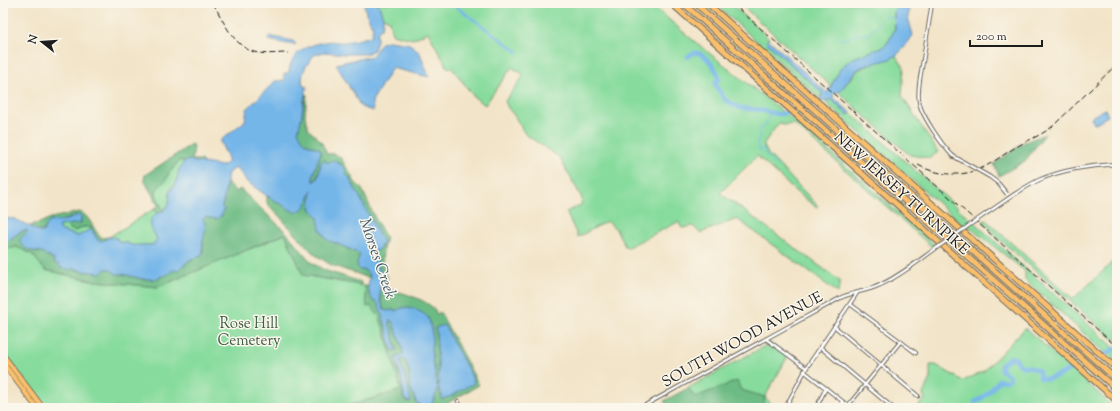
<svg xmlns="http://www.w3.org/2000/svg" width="1120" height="411" viewBox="0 0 1120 411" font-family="'Sorts Mill Goudy',serif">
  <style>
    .green { fill: #87db9d; stroke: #527c5c }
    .forest { fill: #6dbb84; stroke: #446c50 }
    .water { fill: #75b6e9; stroke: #486982 }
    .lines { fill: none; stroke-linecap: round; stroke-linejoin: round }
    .stream { stroke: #75b6e9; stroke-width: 1 }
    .canal { stroke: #75b6e9; stroke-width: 2.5 }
    .river { stroke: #75b6e9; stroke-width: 4.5 }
    .minor-casing { stroke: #676258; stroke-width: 4.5 }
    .trunk-casing { stroke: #676258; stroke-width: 6 }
    .motorway-casing { stroke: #676258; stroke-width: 7 }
    .minor { stroke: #fff; stroke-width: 2.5 }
    .trunk { stroke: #f9bf6d; stroke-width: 4.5 }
    .motorway { stroke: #f9bf6d; stroke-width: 5 }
    .rail { stroke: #1c1c1c; stroke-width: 1; stroke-dasharray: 6 3; stroke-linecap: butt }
    .minor-bridge-casing { stroke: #676258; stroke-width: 4.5; stroke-linecap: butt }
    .minor-bridge { stroke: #fff; stroke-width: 2.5 }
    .labels { text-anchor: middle; stroke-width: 3; stroke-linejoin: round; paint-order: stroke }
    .street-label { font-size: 15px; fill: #1c1c1c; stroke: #fbf7ec }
    .park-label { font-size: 15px; fill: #415f49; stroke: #fbf7ec }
    .water-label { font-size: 16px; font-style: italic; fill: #405a6e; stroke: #fbf7ec }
  </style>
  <rect width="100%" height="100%" fill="#fbf7ec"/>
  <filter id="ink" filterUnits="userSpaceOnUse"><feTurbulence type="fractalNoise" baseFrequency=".025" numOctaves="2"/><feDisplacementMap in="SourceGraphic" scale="8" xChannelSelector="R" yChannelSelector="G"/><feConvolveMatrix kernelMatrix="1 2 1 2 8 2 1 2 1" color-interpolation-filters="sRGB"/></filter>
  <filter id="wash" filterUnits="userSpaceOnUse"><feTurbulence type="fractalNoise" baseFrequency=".012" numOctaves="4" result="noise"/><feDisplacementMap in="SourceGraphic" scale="16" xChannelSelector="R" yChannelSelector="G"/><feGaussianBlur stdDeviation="0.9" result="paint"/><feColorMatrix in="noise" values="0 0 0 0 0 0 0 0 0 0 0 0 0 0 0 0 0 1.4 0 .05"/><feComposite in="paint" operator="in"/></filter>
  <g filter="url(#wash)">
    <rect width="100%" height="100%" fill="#f2e4c8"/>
    <!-- green -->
    <g class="green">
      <path d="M378,3H650L689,37L796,122L935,245L932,247L794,124L786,125L778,124L764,143V146L768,154L818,206L816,207L794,190L757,156L720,193L840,281L838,293L737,219L700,233L693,226L682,228L678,222L626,248L616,229L607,221L578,237L566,212L581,205L582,198L559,157L525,134L514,115L508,108L505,101L524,75L512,67L485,105L474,97L453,69L447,67L428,32L413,39L392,34L389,20L383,17Z"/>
      <path d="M714,3H730L769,38L766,42L822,93L820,98Z"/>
      <path d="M739,3H897L894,13L895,28L890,39L885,46L852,59L841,68L831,86Z"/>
      <path d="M896,56L904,67L902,96L938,152L930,158L910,155L859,111L839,92L858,70L874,63Z"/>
      <path d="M832,100L848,115L851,113L1117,350V363L1025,280V271L967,225L964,226L824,101Z"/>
      <path d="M180,160L184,162L179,170L176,183L171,188L169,204L165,210H163L156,195V190L165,181L169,173Z"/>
      <path d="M154,209L157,213L155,215L154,234L156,237L157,240L153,245H139L133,246L129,245L127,243L119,242L116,238L109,237Z"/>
      <path d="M986,220L1073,299L1114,261H1117V342L997,237L983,221Z"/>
      <path d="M71,224L68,228L75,231L82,227H91V229C87,231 82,235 78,236L65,232L59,229V226Z"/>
      <path d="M286,234L303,275L365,286L367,306H371L379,316L383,326L401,390L341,408H49L16,369L3,351V251L6,249L17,247L32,254L45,270L95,281L158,287Z"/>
      <path d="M1025,328L1115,408H915L925,400L923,394L930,378V365H936L963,381L984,371Z"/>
      <path d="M770,343L788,356L765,397L775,408H763L764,397L740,390L695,397L688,388Z"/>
    </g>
    <!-- forest -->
    <g class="forest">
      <path d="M306,93L307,95L305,116L308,128V129L321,141L327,154C333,153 336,154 341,158L355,182L362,189L375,218L386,238C382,251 380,266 388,278L385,280L382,279L383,278L377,264H376L372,258L369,257L370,252H373L376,250L381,248L383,242L349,177L346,174L341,164L335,161L327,163L321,162L316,180L313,181V175L321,152L318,148C307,145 302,142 298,131L301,120Z"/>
      <path d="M1045,134L1025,161L999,176L994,164L1025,142Z"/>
      <path d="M192,144L194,148L192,159L195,160H201L203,163L184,162L180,160L169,173L165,181L156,190V195L163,210L162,212L157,213L154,209L158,206L157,203L144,180L145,175Z"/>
      <path d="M227,182L236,192L240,189L286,232L311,262L324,270L361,282V285L303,275L285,234L158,287L95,281L45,270L32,254L17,247L6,249L3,251V244L22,231L27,230V232L35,252H42L46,256H50L54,259L80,271H88L101,273L105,269H109L117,274H122L142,279H158C163,274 171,271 178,269C184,267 187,262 192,259C196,257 199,255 203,252V219L205,217L212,218L222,207L224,199Z"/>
      <path d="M313,188L310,208L318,217L320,229L327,240L340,245L360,254L365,270L370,276L369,278L331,265L314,254L267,203V196L296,212Z"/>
      <path d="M79,212C88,213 94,230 101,238L109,237C105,240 102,242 98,240L91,227H82L75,231L68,228L71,224L81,223V217L75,215C70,219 66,219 60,221C49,225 44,237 32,228L31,226L34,224H37L51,218Z"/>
      <path d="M365,286H368V289L370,295L378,303L382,313L392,350H397L388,321L390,320L393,323L402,346L403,354L400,357L395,358L402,382L403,398L405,400L409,402L406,378L400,361L402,359L405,360C406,364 408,368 409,373C410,377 409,384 411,389C413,394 415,399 417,404H420L421,408H341L401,390L383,326L379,316L371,306L367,307Z"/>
      <path d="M380,289C395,289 427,299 436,311L435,313L437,314L440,312L479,385L439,408H430L436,394L437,389L439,388L442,399C455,396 463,386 472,377L444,326L435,328V329L436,330L437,348L439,383V386H437L435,371L432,361V354L431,350L432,343L430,324L428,318L423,314L407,307L402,308L399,310L395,311L393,310L386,311C379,305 382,296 380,289Z"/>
      <path d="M737,381L741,390L765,397L763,408H668L664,401L688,388L695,397Z"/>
    </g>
    <!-- water -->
    <g class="water">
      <path d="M364,3H378L383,17V24L382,27L377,33V41L374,50L366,54H345L324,52L314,55L306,66L303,73L302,81L304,87L306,86L307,88L304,99L301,120L298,131C304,145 307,144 320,149L321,152L313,175V181H315L318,177L321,162L323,160H325L327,163L334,160C339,165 346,165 346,174L349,177C352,184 356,190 360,197C367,212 375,227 383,242L379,250H376V252H370L369,256L372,258L375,256L378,259L377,262L375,263L376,264H377L383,278L380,287V299L383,308L386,311L393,310L395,311C400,309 404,306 410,309L411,308C416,309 426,314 429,319C430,323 430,326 432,329V343L431,350L433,359L432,361L435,371L437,386H439V383L437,348L436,330L435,328L444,325L472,377L474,382L473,384C462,388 453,398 441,399L442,396L439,388L437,389V393L436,394L431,407L421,408L420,404H417L411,389L409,377L410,374L405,360L402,359L400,361L406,378L411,401L409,402L404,399L402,382L395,357H400L403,354L402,346L393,323L391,320L389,321L397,350H392L382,313L381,310H380L379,306L376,301L374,302C368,294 367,286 370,276L365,270H359L357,263L360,254L340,245L327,240L320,229L318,217L310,208L312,190L305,207L296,213L267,196L246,181L237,168H235L228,173L224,199L222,207L224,209L222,215L217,219L205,217L203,219C208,227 204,234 203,242C202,247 203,251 202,256L191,259L178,270L176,271L174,270C170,272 167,277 161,276L158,279H142L122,274H117L109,269H105L101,273C92,272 82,272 74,268L71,270L61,268L58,264L54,263V259L50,258V256H46L42,252C33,252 20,249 20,239L27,232V230L22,231L3,244V218L15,219L27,225L31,226L32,228L39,232H43C49,217 53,222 66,220C71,219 74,216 79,215L81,217V223L59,226V229L65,232L78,236L91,229L98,240C102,242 105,240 109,237L117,238L119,242L124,243L125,242C133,248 143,244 153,245L157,240C155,231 149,231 151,219L157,213L162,212L169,204L170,191L176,183L179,170L184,162L189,160L195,162H197L222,166L229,161L220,141L245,121L247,109L275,81L284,80L285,78L283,76L284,74L289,72C291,52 308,45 325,42C331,40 337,43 344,42C353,41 362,39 371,36L373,28L366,13Z"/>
      <path d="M897,3H911L908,17L913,35C907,44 901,54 890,59C879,63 866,63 857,70C850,76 846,85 839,92H836L833,95L834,98L851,113L848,115L832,100L824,101L787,113L784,111H787L821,100L822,93L766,42L768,39L827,93L841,68L851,59L885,46L890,39L895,28L894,13Z"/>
      <path d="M269,36L293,41L296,44L293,45L268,40Z"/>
      <path d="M389,41L410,44L420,53L429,77L392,68L372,101L373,111L361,107L336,64L372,56L382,42Z"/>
      <path d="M1105,109L1108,116L1094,124L1091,117Z"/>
    </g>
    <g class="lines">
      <!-- stream -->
      <g class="stream">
        <path d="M837,36L841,39L845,40C854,34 858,33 869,35C876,30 877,22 886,16L894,18"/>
        <path d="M775,114L769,115L765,127C758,128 757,129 760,136L757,143L760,151L763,148H764L765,154L777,166"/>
      </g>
      <!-- canal -->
      <path class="canal" d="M451,3L518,52"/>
      <!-- river -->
      <g class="river">
        <path d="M688,57C688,56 693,53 694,53C704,51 717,70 719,78L715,83L716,86L725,100L740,108L760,110L777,114H782L791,111"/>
        <path d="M1105,354L1117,348"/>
        <path d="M975,402C986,397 992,389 999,380L1005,381L1009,380L1010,376L1001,370V365L1011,357L1016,359L1019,364L1024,367H1030L1039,371L1040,378L1047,379L1062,374L1070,369"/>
      </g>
    </g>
  </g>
  <g filter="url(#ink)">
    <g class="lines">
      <defs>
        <g id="minor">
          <path d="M932,3C929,22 926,42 923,61C921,74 917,88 919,101C920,113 943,147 953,156"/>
          <path d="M987,213C1004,202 1020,189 1039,180C1063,169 1091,166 1117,164"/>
          <path d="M850,304L916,353"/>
          <path d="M834,326L918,396"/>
          <path d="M766,339L806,368"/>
          <path d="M820,347L893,408"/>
          <path d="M804,371L851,408"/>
          <path d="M458,401L462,408"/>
          <path d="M842,402L843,406V408"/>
          <path d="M818,405L827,408"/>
          <path d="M640,408L842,297C854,292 868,291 880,285C900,276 917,262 935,249"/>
          <path d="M785,408L807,367L857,293"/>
          <path d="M816,408L826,388"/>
          <path d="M846,408L901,341"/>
        </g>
        <g id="trunk">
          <path d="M3,355L43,408"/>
          <path d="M3,363L37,408"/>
        </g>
        <g id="motorway">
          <path d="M671,3L1117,401"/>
          <path d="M683,3L1117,390"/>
          <path d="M695,3L1117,380"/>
          <path d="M707,3L1117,369"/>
        </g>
      </defs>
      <!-- minor casing -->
      <use href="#minor" class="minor-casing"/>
      <!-- trunk casing -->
      <use href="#trunk" class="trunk-casing"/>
      <!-- motorway casing -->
      <use href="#motorway" class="motorway-casing"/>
      <!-- minor -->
      <use href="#minor" class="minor"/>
      <!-- trunk -->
      <use href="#trunk" class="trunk"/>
      <!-- motorway -->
      <use href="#motorway" class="motorway"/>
      <!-- rail -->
      <g class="rail">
        <path d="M213,3C223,20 233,46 254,52C265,55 277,53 288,53"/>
        <path d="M732,3L1117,347"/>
        <path d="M918,165C938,176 965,178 986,166C997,160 1007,152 1018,146C1030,139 1042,135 1053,126L1117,64"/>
        <path d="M1021,408L1035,407L1047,408"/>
      </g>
      <defs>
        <g id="minor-bridge">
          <path d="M953,156L990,177L998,183L1007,194"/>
          <path d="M935,249L987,213"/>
        </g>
      </defs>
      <!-- minor-bridge casing -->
      <use href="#minor-bridge" class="minor-bridge-casing"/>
      <!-- minor-bridge -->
      <use href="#minor-bridge" class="minor-bridge"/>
    </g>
  </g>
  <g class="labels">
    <!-- street labels -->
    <g class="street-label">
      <text transform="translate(902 193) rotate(42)" y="5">NEW JERSEY TURNPIKE</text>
      <text transform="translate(742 339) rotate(-29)" y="5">SOUTH WOOD AVENUE</text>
    </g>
    <!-- park labels -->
    <g class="park-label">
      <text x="249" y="328">Rose Hill<tspan x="249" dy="17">Cemetery</tspan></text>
    </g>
    <!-- water labels -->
    <g class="water-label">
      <text transform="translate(379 258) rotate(71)" y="6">Morses Creek</text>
    </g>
  </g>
  <!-- margin -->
  <rect width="1120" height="411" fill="none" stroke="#fbf7ec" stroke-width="16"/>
  <!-- north arrow -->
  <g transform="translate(42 42) rotate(287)" stroke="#fbf7ec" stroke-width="3" paint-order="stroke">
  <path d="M0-3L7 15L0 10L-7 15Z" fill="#1c1c1c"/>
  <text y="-6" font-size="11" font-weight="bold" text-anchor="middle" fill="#1c1c1c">N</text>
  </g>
  <!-- scale -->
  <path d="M970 40v6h72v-6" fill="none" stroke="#1c1c1c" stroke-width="2"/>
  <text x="976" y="40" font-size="12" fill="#1c1c1c" stroke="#fbf7ec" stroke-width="3" paint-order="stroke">200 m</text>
</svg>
